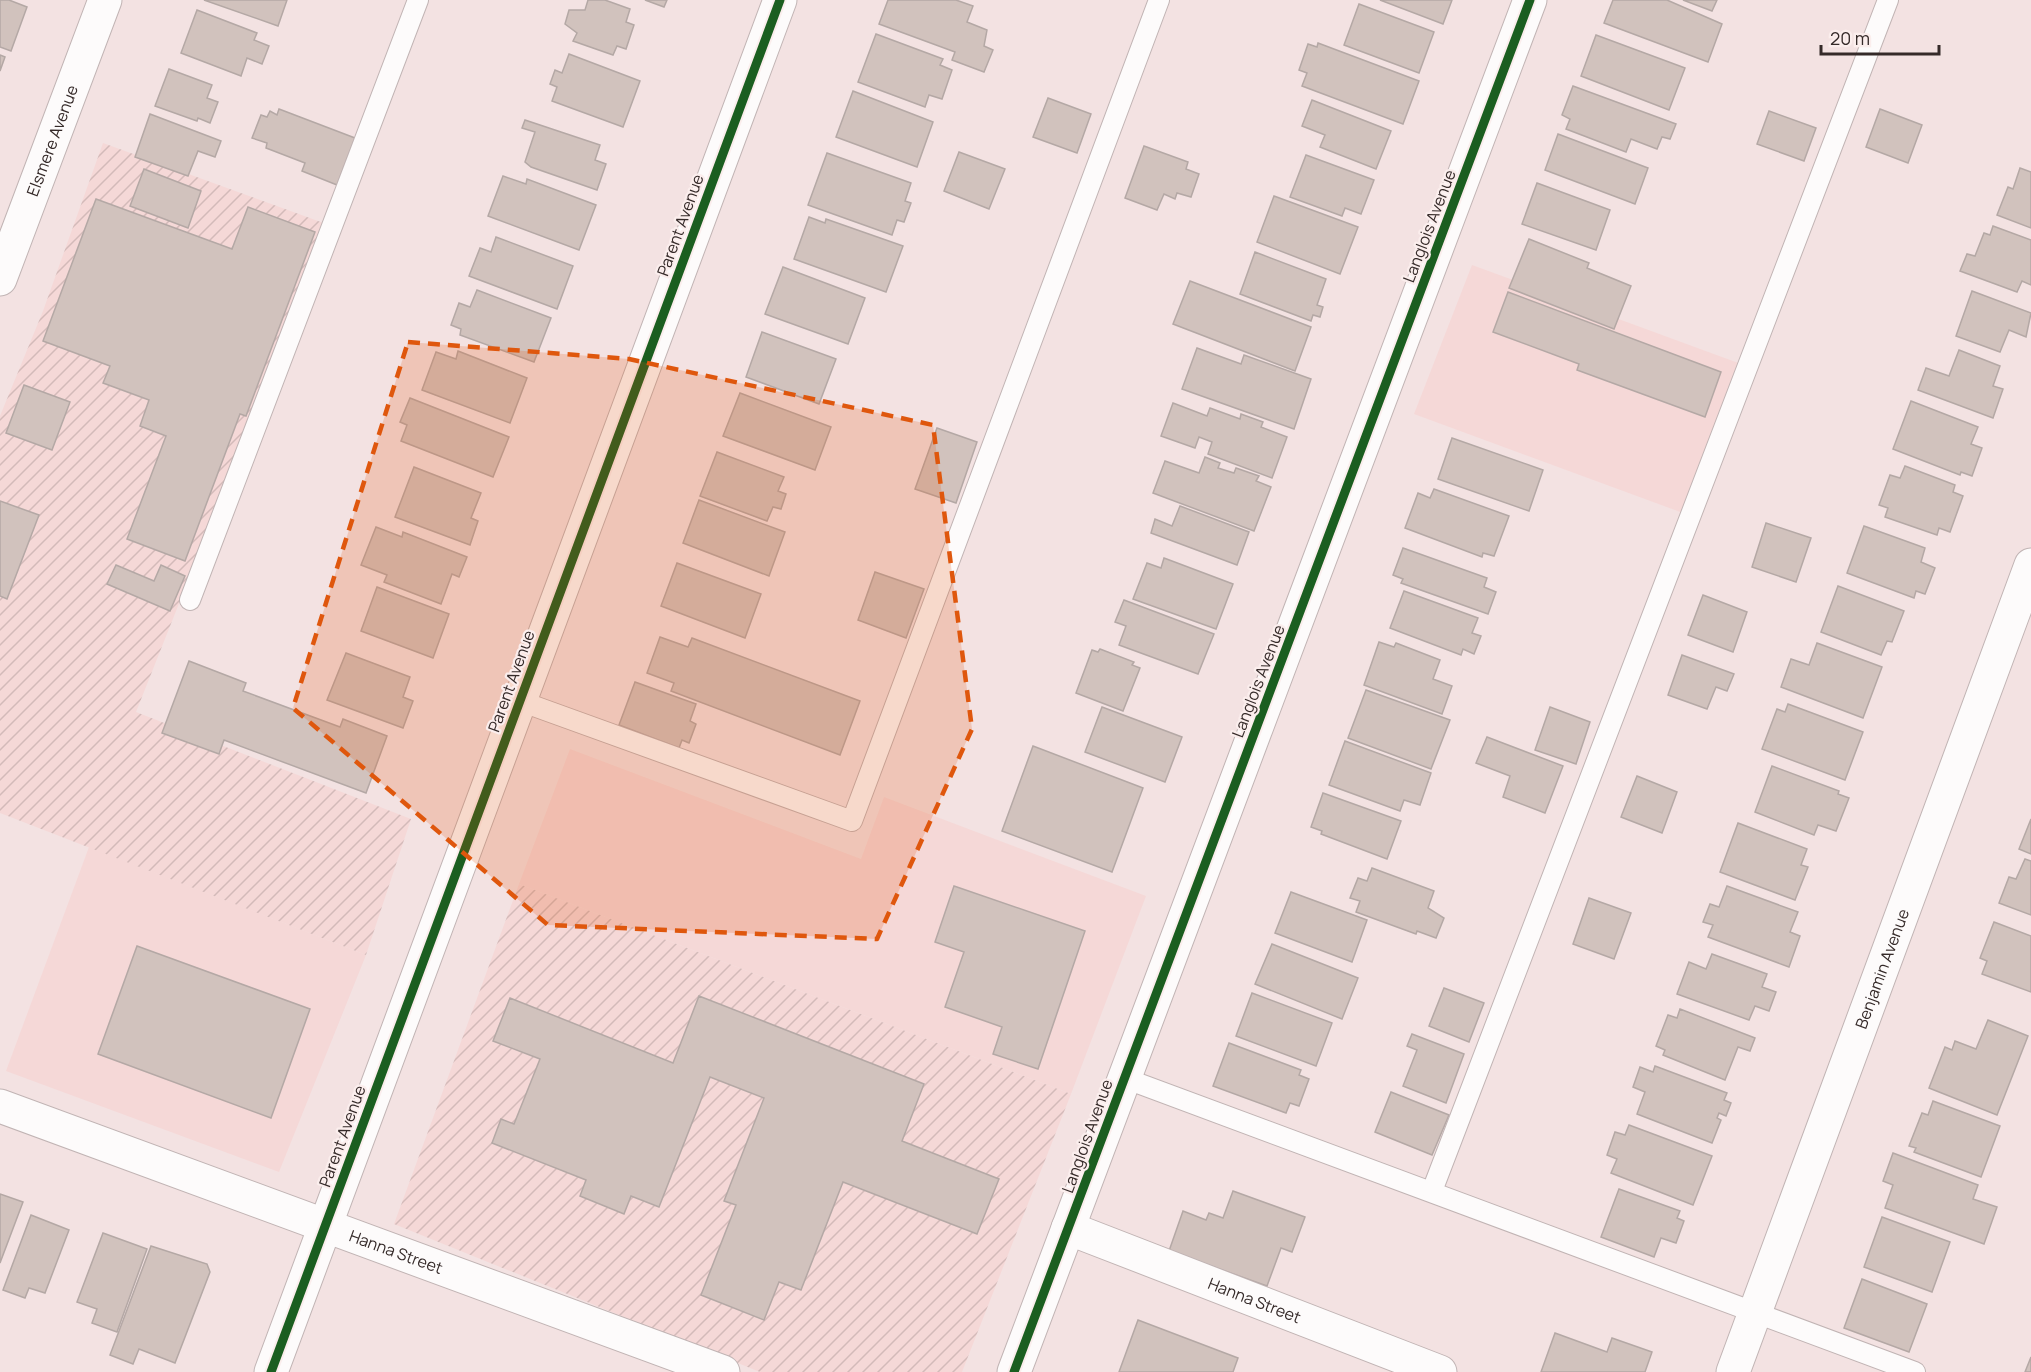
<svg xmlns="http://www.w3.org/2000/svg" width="2031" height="1372" viewBox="0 0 2031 1372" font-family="Manrope,sans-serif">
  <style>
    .built { fill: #f5d8d7 }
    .industrial { fill: url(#industrial-furrows) }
    .building { fill: #d1c2bd; stroke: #b4a8a5; stroke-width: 1.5 }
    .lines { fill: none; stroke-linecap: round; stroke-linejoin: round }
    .service-casing { stroke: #c1b4b4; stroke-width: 22 }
    .minor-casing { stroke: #c1b4b4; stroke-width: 35 }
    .tertiary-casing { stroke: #c1b4b4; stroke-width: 35 }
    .service { stroke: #fdfbfb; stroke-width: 20 }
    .minor { stroke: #fdfbfb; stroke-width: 33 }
    .tertiary { stroke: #fdfbfb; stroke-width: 33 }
    .cycleway-casing { stroke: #fbeeed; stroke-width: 13 }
    .cycleway { stroke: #1b5e20; stroke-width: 9 }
    .marked { fill: #df570d; fill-opacity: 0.2; stroke: #df570d; stroke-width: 4.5; stroke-dasharray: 12 8; stroke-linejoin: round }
    .labels { text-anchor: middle; stroke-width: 4.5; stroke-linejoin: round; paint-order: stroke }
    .street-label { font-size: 16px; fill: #352a29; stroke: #fbeeed }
  </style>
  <defs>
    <pattern id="industrial-furrows" width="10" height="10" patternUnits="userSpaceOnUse" patternTransform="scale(1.5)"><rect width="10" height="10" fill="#f5d8d7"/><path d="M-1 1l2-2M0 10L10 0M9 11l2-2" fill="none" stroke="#d3bab9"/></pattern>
  </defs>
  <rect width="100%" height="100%" fill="#f3e2e2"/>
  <!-- built -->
  <g class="built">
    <path d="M1472,265L1741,364L1683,513L1414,414Z"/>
    <path d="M570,749L861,859L884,797L1146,896L1071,1094L519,884Z"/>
    <path d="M89,847L366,955L279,1172L6,1071Z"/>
  </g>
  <!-- industrial -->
  <g class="industrial">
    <path d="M103,143L329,225L136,712L411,819L366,955L0,813V416L43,311Z"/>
    <path d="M519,884L1071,1094L962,1372H760L394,1224Z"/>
  </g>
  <!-- building -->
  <g class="building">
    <path d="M0,0H9L27,7L11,51L0,47Z"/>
    <path d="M204,0H287L278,26Z"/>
    <path d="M588,0H605L630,9L626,22L634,25L626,49L617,46L613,55L573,41L577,33L565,24L569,10H585Z"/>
    <path d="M645,0H667L664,7Z"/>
    <path d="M888,0H956L973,6L967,22L987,30L984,46L993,50L984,72L952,60L955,52L879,24Z"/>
    <path d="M1380,0H1452L1443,24Z"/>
    <path d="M1613,0H1667L1722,24L1708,62L1604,23Z"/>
    <path d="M1683,0H1717L1712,11Z"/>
    <path d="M1359,4L1434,32L1419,73L1344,45Z"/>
    <path d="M197,10L257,33L254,40L269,46L262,64L247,58L241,76L181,53Z"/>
    <path d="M876,34L943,59L940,65L952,70L942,99L929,95L925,107L858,82Z"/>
    <path d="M1596,35L1685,68L1669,110L1581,76Z"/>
    <path d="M1318,43L1419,81L1403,124L1302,86L1307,73L1299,70L1308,44L1317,47Z"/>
    <path d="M569,54L640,81L623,127L552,101L557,87L550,84L555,70L562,73Z"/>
    <path d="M0,55L5,57L0,71Z"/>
    <path d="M169,69L212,85L207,98L218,102L210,123L198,118L197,121L155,106Z"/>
    <path d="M1573,86L1676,124L1670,139L1662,137L1657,149L1631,139L1626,152L1566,129L1570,119L1562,115Z"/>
    <path d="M853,91L933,122L917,167L836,137Z"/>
    <path d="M1048,98L1091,114L1077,153L1033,137Z"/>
    <path d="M1312,100L1391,131L1376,169L1320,147L1325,135L1302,126Z"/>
    <path d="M279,109L355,138L337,185L302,171L305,163L266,148L267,143L252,138L261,115L267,117L270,111L277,115Z"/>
    <path d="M1880,109L1922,125L1908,163L1866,147Z"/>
    <path d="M1769,111L1816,128L1804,161L1757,144Z"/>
    <path d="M150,114L221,141L215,157L198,151L188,176L135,157Z"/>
    <path d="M525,120L600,145L595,160L606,164L597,190L531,167L525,162L535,132L522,128Z"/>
    <path d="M1558,134L1648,168L1635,204L1545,170Z"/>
    <path d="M1144,146L1188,162L1186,169L1199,174L1191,197L1177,193L1175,199L1164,194L1157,210L1125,198Z"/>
    <path d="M959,152L1005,169L989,209L944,191Z"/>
    <path d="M827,153L911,183L905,201L911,203L904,222L897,220L892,235L808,205Z"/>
    <path d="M1306,155L1374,180L1361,214L1345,208L1342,216L1290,197Z"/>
    <path d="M2020,168L2031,172V228L1997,215L2008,187L2013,189Z"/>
    <path d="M144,169L201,191L188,228L130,206Z"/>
    <path d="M503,176L526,184L527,179L596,205L579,250L488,216Z"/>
    <path d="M1537,183L1610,210L1596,250L1522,224Z"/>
    <path d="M1274,196L1358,227L1340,274L1257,242Z"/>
    <path d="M96,199L232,249L248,207L315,232L246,416L240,414L185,561L127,539L166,436L140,426L149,400L103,383L110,366L43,341Z"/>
    <path d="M809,217L825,223L826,219L903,246L886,292L794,259Z"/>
    <path d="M1993,226L2031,240V285L2022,281L2017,292L1960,271L1967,254L1975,256L1984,233L1990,235Z"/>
    <path d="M496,237L573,266L557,309L469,276L480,248L491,252Z"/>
    <path d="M1529,239L1589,263L1587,268L1631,286L1614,329L1509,288Z"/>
    <path d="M1255,252L1326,279L1317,305L1323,307L1320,317L1313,315L1311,321L1240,294Z"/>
    <path d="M783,267L865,298L848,344L765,314Z"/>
    <path d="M1190,281L1311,327L1295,371L1173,324Z"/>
    <path d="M477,290L551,318L534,362L460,335L461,329L451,325L459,303L470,307Z"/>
    <path d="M1972,291L2031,313L2026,337L2009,330L2000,352L1956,336Z"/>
    <path d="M1508,292L1721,372L1705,417L1577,370L1579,364L1493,332Z"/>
    <path d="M762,332L836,359L819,404L746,377Z"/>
    <path d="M1197,348L1241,364L1244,355L1311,379L1294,429L1182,389Z"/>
    <path d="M1959,350L2000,366L1993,386L2003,389L1993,418L1918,390L1926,368L1949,376Z"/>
    <path d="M458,351L527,378L510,423L422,390L436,352L456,359Z"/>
    <path d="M24,385L70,402L52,450L6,433Z"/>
    <path d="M740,393L831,427L815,470L723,436Z"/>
    <path d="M410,398L509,437L493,477L401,441L407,425L400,422Z"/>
    <path d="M1911,401L1978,427L1971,444L1982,448L1972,476L1961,472L1960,475L1893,449Z"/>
    <path d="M1173,403L1207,416L1210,408L1240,419L1241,414L1263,422L1261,427L1287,437L1272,478L1208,454L1212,442L1199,437L1195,448L1161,436Z"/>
    <path d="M937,428L977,442L956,503L915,489Z"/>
    <path d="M1452,438L1543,470L1529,511L1438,479Z"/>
    <path d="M717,452L784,477L778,491L786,494L781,509L773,507L767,521L700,496Z"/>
    <path d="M1205,457L1220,463L1218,468L1234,473L1236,468L1259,476L1256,481L1271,487L1254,531L1153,493L1165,461L1199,473Z"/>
    <path d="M1905,466L1955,485L1953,492L1963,496L1950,532L1939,528L1937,535L1885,517L1888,508L1879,505L1890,475L1900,478Z"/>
    <path d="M414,467L481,493L471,518L478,521L470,545L395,517Z"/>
    <path d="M1434,489L1509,516L1494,556L1483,553L1482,557L1405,528L1418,493L1430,498Z"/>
    <path d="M699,500L785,532L769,576L683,543Z"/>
    <path d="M0,501L39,515L7,599L0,596Z"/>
    <path d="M1180,506L1249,532L1237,565L1151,533L1155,519L1172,526Z"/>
    <path d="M1766,523L1811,538L1796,582L1752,567Z"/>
    <path d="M1864,526L1925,548L1921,562L1935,568L1925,594L1916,591L1914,598L1847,573Z"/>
    <path d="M376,527L402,537L403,532L467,557L459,577L452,574L441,604L384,582L387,575L361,565Z"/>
    <path d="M1403,548L1487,578L1484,587L1496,592L1488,614L1401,583L1403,579L1393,575Z"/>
    <path d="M1164,558L1233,584L1216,629L1133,599L1147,563L1161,568Z"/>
    <path d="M677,563L761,594L745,638L661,606Z"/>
    <path d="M116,565L154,581L161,565L185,576L170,611L107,584Z"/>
    <path d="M875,572L924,589L906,638L858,620Z"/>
    <path d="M1838,586L1904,611L1892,642L1887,641L1881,655L1821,632Z"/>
    <path d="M377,587L449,614L433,658L361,631Z"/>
    <path d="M1404,591L1478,618L1472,633L1481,636L1474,654L1463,649L1461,655L1390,628Z"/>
    <path d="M1703,595L1747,612L1733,652L1688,635Z"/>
    <path d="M1124,600L1214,634L1198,674L1119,645L1126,626L1115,622Z"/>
    <path d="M660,637L688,647L692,638L860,701L840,755L671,691L674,683L647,673Z"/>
    <path d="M1379,642L1394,647L1396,643L1440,660L1433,679L1452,686L1442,714L1364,685Z"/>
    <path d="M1817,643L1882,667L1863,718L1781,687L1791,659L1809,665Z"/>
    <path d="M1100,649L1134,662L1132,665L1140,668L1123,711L1076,693L1092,650L1098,652Z"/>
    <path d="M346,653L410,677L403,697L413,701L403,728L327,700Z"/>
    <path d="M1682,655L1734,674L1727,691L1716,687L1707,709L1668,695Z"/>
    <path d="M189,661L246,683L243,691L340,727L343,719L387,736L366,793L224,740L219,754L162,733Z"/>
    <path d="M635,682L696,704L690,721L696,724L689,743L682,740L679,748L619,725Z"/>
    <path d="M1366,690L1450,720L1431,769L1348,738Z"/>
    <path d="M1788,704L1863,732L1845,780L1762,749L1777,709L1785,712Z"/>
    <path d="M1102,707L1182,737L1165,782L1085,752Z"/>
    <path d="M1550,707L1590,722L1576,764L1535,750Z"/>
    <path d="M1487,737L1563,766L1545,813L1503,797L1510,776L1476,763Z"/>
    <path d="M1345,741L1431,773L1420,805L1404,800L1400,811L1329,785Z"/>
    <path d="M1033,746L1143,788L1112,872L1002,831Z"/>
    <path d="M1772,766L1839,791L1838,794L1849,798L1836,831L1818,825L1814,835L1755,812Z"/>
    <path d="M1637,776L1677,792L1662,833L1621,817Z"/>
    <path d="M1323,793L1401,821L1387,859L1321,834L1322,831L1311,827Z"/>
    <path d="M2031,819V854L2019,849Z"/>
    <path d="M1738,823L1807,849L1801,865L1808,867L1795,900L1720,872Z"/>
    <path d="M2025,859L2031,861V915L1999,903L2009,877L2016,879Z"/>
    <path d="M1372,868L1434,891L1428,908L1444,918L1436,938L1417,931L1416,934L1356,912L1360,901L1350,898L1358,878L1367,881Z"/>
    <path d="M954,886L1085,931L1038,1069L993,1054L1002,1027L945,1007L964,952L935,942Z"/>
    <path d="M1727,886L1798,912L1790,932L1800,936L1789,967L1708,937L1713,925L1703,922L1710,904L1719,907Z"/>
    <path d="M1291,892L1367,920L1352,962L1275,933Z"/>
    <path d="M1589,898L1631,913L1614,959L1573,944Z"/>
    <path d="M1994,922L2031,936V992L1982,974L1987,961L1980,958Z"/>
    <path d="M1272,944L1358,978L1342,1019L1255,984Z"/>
    <path d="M137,946L310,1009L271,1118L98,1054Z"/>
    <path d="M1712,954L1767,974L1762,987L1776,992L1769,1011L1755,1006L1749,1020L1677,994L1689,962L1706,969Z"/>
    <path d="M1444,988L1484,1003L1469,1042L1429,1026Z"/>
    <path d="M1252,993L1332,1023L1316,1066L1236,1036Z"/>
    <path d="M699,996L924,1084L902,1141L999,1179L977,1234L843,1182L801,1290L779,1282L764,1320L701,1295L736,1205L724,1201L764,1098L710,1077L659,1207L631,1196L624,1214L580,1196L586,1180L492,1143L501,1119L514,1124L540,1059L493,1041L510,998L673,1063Z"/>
    <path d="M1680,1009L1755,1038L1750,1051L1738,1047L1725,1080L1663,1055L1665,1050L1656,1046L1668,1015L1677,1018Z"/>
    <path d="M1988,1020L2028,1036L1997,1115L1929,1088L1945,1047L1952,1050L1955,1041L1976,1049Z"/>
    <path d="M1412,1034L1464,1054L1446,1103L1403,1086L1417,1050L1407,1046Z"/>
    <path d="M1229,1043L1301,1070L1299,1075L1309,1079L1299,1106L1290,1103L1286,1113L1213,1086Z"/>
    <path d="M1655,1066L1727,1093L1724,1100L1731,1103L1726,1116L1719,1113L1717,1118L1721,1120L1712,1143L1637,1114L1645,1092L1633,1087L1640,1067L1653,1072Z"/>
    <path d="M1391,1092L1449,1115L1432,1155L1375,1132Z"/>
    <path d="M1933,1101L2000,1126L1981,1177L1914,1152L1916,1148L1909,1146L1922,1113L1928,1115Z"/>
    <path d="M1629,1125L1712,1156L1693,1205L1611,1173L1617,1159L1607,1155L1615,1132L1625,1135Z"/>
    <path d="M1893,1153L1978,1185L1973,1199L1997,1207L1984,1244L1885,1208L1893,1185L1883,1181Z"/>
    <path d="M1619,1189L1680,1211L1677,1218L1684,1221L1676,1243L1661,1238L1654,1257L1601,1237Z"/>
    <path d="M1233,1191L1305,1217L1292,1252L1281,1248L1267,1286L1169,1251L1183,1211L1206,1220L1209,1213L1223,1218Z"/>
    <path d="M0,1194L23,1202L0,1263Z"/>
    <path d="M31,1215L69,1230L45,1293L29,1288L25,1298L3,1290Z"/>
    <path d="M1882,1217L1950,1242L1932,1292L1864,1267Z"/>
    <path d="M103,1233L147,1249L117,1332L92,1323L97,1309L77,1302Z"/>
    <path d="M151,1246L207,1264L210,1272L175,1363L139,1349L133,1364L110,1355Z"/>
    <path d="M1862,1279L1927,1304L1909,1352L1844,1328Z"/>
    <path d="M1138,1320L1238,1358L1233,1372H1119Z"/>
    <path d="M1555,1333L1607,1352L1612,1338L1652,1352L1645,1372H1541Z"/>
    <path d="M2031,1357V1372H2025Z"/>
  </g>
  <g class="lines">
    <defs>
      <g id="service">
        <path d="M190,600L418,0"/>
        <path d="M520,701L852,821L1159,0"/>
        <path d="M1124,1078L1915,1372"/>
        <path d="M1432,1191L1888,0"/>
      </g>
      <g id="minor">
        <path id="s1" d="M0,279L105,0"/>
        <path id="s2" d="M0,1106L723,1372"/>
        <path id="s3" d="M1068,1228L1440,1372"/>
        <path d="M1014,1372L1530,0"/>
        <path id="s4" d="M1733,1372L2031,565"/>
      </g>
      <path id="tertiary" d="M271,1372L780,0"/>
    </defs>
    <!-- service casing -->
    <use href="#service" class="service-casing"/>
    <!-- minor casing -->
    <use href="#minor" class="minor-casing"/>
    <!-- tertiary casing -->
    <use href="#tertiary" class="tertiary-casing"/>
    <!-- service -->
    <use href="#service" class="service"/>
    <!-- minor -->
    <use href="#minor" class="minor"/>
    <!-- tertiary -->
    <use href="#tertiary" class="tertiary"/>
    <defs>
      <g id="cycleway">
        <path d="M271,1372L780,0"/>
        <path d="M1014,1372L1530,0"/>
      </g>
    </defs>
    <!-- cycleway casing -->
    <use href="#cycleway" class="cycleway-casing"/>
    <!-- cycleway -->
    <use href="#cycleway" class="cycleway"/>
  </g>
  <!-- marked area -->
  <path class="marked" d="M408,342L629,359L933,425L972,729L877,939L548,925L293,708Z"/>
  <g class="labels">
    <!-- street labels -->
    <g class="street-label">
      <text dy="6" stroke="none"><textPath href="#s1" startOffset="148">Elsmere Avenue</textPath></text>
      <text transform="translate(680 225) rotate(-70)" y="6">Parent Avenue</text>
      <text transform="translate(1429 226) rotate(-69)" y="6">Langlois Avenue</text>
      <text transform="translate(511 681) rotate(-70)" y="6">Parent Avenue</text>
      <text transform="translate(1258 681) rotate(-69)" y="6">Langlois Avenue</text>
      <text dy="6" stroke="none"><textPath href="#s4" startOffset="430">Benjamin Avenue</textPath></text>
      <text transform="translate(342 1136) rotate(-70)" y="6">Parent Avenue</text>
      <text transform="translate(1087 1136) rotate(-70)" y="6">Langlois Avenue</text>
      <text dy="6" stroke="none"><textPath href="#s2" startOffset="422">Hanna Street</textPath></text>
      <text dy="6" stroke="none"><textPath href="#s3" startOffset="200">Hanna Street</textPath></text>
    </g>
  </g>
  <!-- scale -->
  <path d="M1821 45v9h118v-9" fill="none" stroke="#352a29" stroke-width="3"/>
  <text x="1830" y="45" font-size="18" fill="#352a29" stroke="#fbeeed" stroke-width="4.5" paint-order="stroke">20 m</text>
</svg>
